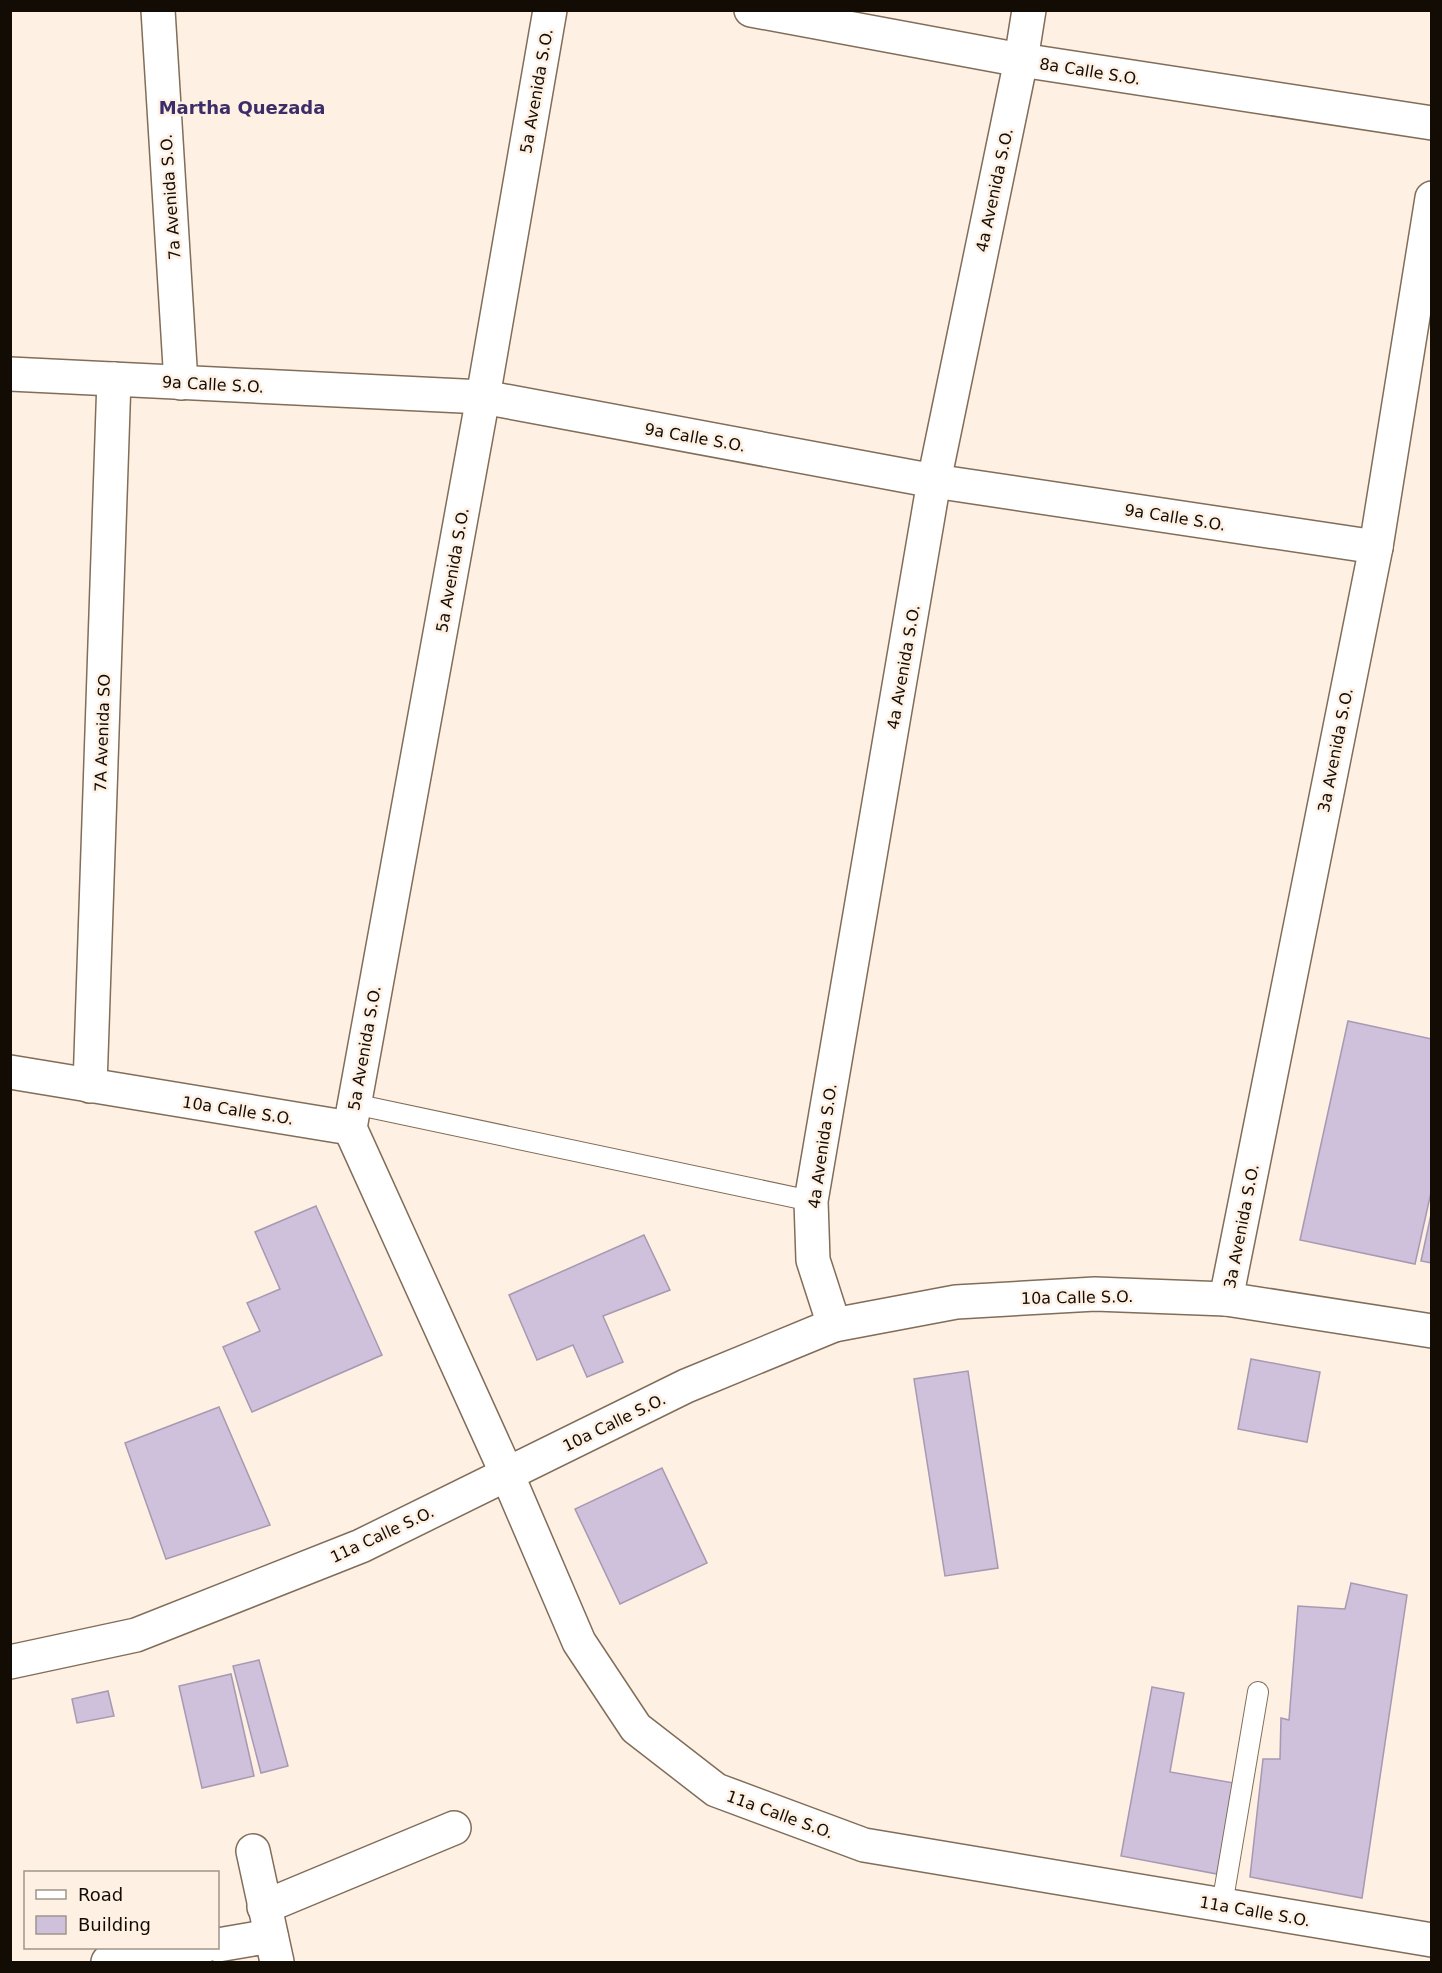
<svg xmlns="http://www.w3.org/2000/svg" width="1442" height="1973" viewBox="0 0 1442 1973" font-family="'DejaVu Sans',sans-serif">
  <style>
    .building { fill: #cfc0db; stroke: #a799b2; stroke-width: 1.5 }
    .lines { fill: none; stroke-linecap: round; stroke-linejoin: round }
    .service-casing { stroke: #816d59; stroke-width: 22 }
    .minor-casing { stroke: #816d59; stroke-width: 36 }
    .tertiary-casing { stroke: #816d59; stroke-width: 36 }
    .service { stroke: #fff; stroke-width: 20 }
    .minor { stroke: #fff; stroke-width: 33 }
    .tertiary { stroke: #fff; stroke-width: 33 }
    .labels { text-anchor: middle; stroke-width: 5; stroke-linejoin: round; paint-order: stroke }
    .street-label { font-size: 16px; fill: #130c05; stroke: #fef0e2 }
    .neighbourhood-label { font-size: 18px; font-weight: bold; fill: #3b2d68; stroke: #fef0e2 }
  </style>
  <rect width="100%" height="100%" fill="#fef0e2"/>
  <!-- building -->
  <g class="building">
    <path d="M1348,1021L1432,1039V1188L1415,1264L1300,1240Z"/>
    <path d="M316,1206L382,1355L252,1412L223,1347L260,1331L247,1303L280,1289L255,1232Z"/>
    <path d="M1432,1210V1263L1421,1261Z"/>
    <path d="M644,1235L670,1290L603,1316L623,1362L587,1377L573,1345L537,1360L509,1295Z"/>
    <path d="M1251,1359L1320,1372L1307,1442L1238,1429Z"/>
    <path d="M968,1371L998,1568L945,1576L914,1379Z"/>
    <path d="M219,1407L270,1525L166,1559L125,1443Z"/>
    <path d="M662,1468L707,1563L620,1604L575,1509Z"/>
    <path d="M1351,1583L1407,1595L1362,1898L1250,1877L1263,1759H1280L1281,1718L1289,1720L1298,1606L1345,1609Z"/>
    <path d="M259,1660L288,1766L261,1773L233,1666Z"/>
    <path d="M231,1674L254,1776L202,1788L179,1686Z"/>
    <path d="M1152,1687L1184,1693L1170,1772L1234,1783L1217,1874L1121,1856Z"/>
    <path d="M108,1691L114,1716L77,1723L72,1699Z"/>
  </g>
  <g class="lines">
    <defs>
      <g id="service">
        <path d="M354,1104L811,1201"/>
        <path d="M1222,1905L1258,1692"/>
      </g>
      <g id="minor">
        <path d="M158,10L181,383"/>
        <path d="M751,10L1021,60L1432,123"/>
        <path d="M10,374L483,397L934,481L1376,547"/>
        <path d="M10,1072L350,1128"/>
        <path d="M90,1086L114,379"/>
        <path d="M350,1128L507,1474L579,1642L636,1728L716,1790L864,1845L1432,1940"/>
        <path d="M350,1128L483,397L550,10"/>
        <path d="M1226,1299L1376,547L1432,198"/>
        <path d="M834,1325L813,1260L811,1201L934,481L1021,60L1029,10"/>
        <path d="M253,1851L277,1962"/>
        <path d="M264,1907L454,1828"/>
        <path d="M218,1945L271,1936"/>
        <path d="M108,1962L201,1948"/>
      </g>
      <path id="tertiary" d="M10,1662L136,1635L361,1546L686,1386L834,1325L956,1302L1095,1294L1226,1299L1432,1331"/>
    </defs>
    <!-- service casing -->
    <use href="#service" class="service-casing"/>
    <!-- minor casing -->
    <use href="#minor" class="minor-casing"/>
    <!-- tertiary casing -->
    <use href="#tertiary" class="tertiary-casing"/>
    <!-- service -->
    <use href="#service" class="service"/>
    <!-- minor -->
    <use href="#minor" class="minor"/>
    <!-- tertiary -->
    <use href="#tertiary" class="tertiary"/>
  </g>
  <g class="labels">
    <!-- street labels -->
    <g class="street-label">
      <text transform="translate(1090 71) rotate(9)" y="6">8a Calle S.O.</text>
      <text transform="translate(536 91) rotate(-80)" y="6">5a Avenida S.O.</text>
      <text transform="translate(994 190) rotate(-78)" y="6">4a Avenida S.O.</text>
      <text transform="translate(170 197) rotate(-94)" y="6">7a Avenida S.O.</text>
      <text transform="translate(213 384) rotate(3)" y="6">9a Calle S.O.</text>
      <text transform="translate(695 437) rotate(10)" y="6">9a Calle S.O.</text>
      <text transform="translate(1175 517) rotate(9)" y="6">9a Calle S.O.</text>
      <text transform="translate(452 570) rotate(-80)" y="6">5a Avenida S.O.</text>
      <text transform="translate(903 667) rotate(-80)" y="6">4a Avenida S.O.</text>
      <text transform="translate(102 733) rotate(-88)" y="6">7A Avenida SO</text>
      <text transform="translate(1335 750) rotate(-79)" y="6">3a Avenida S.O.</text>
      <text transform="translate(364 1048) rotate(-80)" y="6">5a Avenida S.O.</text>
      <text transform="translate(238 1110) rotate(9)" y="6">10a Calle S.O.</text>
      <text transform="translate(822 1146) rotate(-82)" y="6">4a Avenida S.O.</text>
      <text transform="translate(1241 1226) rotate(-79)" y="6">3a Avenida S.O.</text>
      <text transform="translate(1077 1297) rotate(-1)" y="6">10a Calle S.O.</text>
      <text transform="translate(614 1422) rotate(-26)" y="6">10a Calle S.O.</text>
      <text transform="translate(382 1534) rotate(-25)" y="6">11a Calle S.O.</text>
      <text transform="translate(780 1814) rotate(20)" y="6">11a Calle S.O.</text>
      <text transform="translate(1255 1911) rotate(10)" y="6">11a Calle S.O.</text>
    </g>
    <!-- neighbourhood labels -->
    <g class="neighbourhood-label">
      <text x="242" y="114">Martha Quezada</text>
    </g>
  </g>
  <!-- border -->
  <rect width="1442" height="1973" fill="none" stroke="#130c05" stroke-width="24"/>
  <!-- legend -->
  <rect x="24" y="1871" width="195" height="78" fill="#fef0e2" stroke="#a0958a" stroke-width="1.5"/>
  <rect x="36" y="1890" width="30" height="9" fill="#ffffff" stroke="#a0958a" stroke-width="1.5"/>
  <text x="78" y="1901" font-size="18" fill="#130c05">Road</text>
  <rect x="36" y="1916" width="30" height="18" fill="#cfc0db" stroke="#a0958a" stroke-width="1.5"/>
  <text x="78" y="1931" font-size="18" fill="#130c05">Building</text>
</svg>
